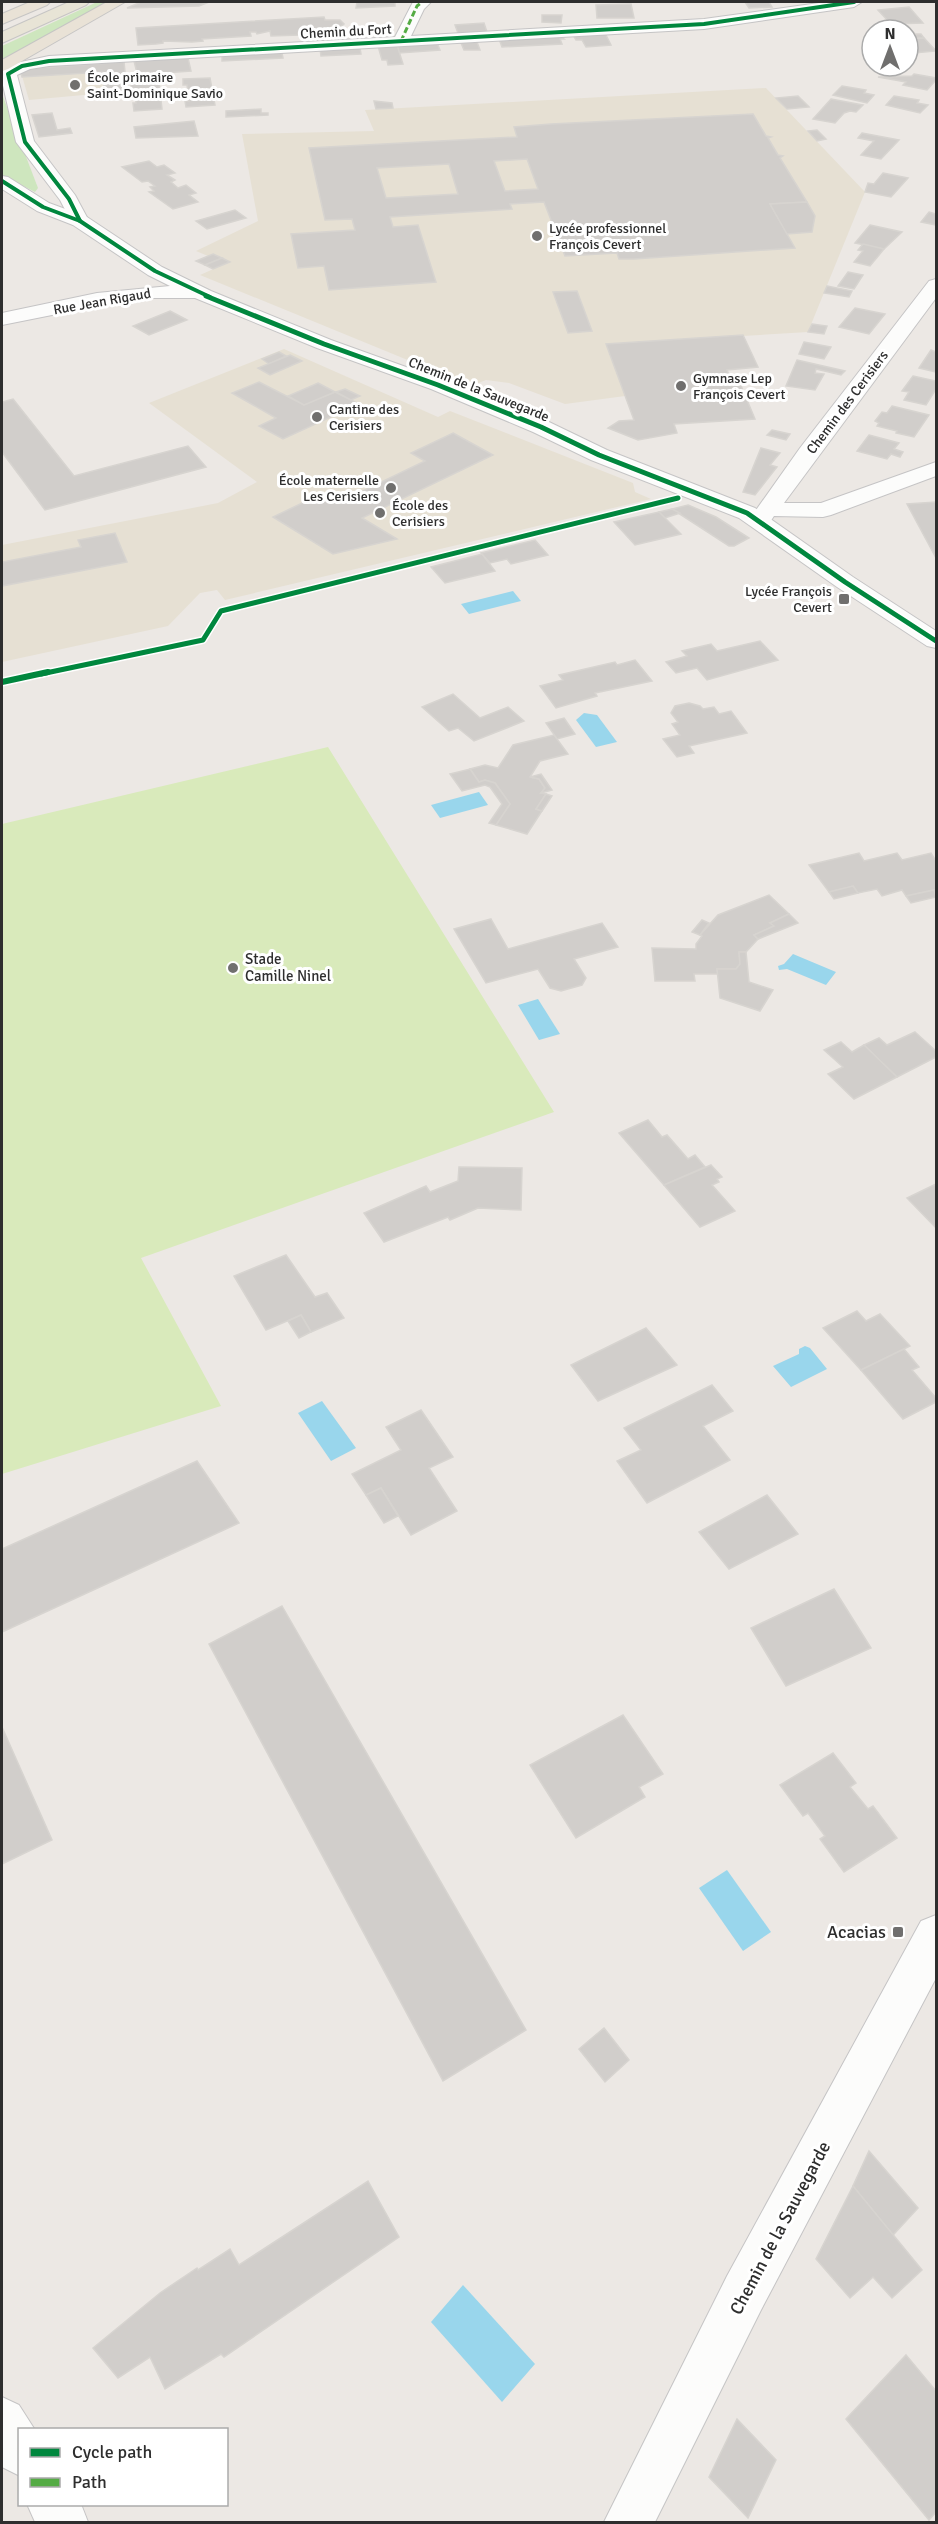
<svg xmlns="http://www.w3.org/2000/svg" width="938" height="2524" viewBox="0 0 938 2524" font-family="Signika,sans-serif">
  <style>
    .education { fill: #e6e0d3 }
    .green { fill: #cee6be }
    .pitch { fill: #d9eabb }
    .water { fill: #99d6ec }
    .building { fill: #d1cecb; stroke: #d7d4d0; stroke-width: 1.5; fill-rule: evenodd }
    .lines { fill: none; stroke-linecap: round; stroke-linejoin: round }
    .minor-casing { stroke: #c5c4c5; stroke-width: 2 }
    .tertiary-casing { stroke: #c5c4c5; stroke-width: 2 }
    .primary-casing { stroke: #c6c5c4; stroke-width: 2 }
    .trunk-casing { stroke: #c6c5c4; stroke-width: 2 }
    .minor { fill: #fcfcfb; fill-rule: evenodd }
    .tertiary { fill: #fcfcfb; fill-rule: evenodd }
    .primary { fill: #e8e4d6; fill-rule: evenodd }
    .trunk { fill: #e9e2d6; fill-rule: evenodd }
    .quiet { stroke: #54ab44; stroke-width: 3; stroke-dasharray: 6 3; stroke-linecap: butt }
    .cycleway-far2-casing { stroke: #fff; stroke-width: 6 }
    .cycleway-far1-casing { stroke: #fff; stroke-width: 8 }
    .cycleway-casing { stroke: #fff; stroke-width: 9 }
    .cycleway-far2 { stroke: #00873e; stroke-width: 4 }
    .cycleway-far1 { stroke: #00873e; stroke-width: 5 }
    .cycleway { stroke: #00873e; stroke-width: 6 }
    .poi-dot { fill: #706f6e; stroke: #fff; stroke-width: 2 }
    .labels { text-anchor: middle; stroke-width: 6; stroke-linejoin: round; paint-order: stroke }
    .far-street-label { font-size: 14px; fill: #2e2e2e; stroke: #fff }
    .far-poi-label { font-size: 14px; fill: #2e2e2e; stroke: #fff; text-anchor: start }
    .poi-label { font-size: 15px; fill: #2e2e2e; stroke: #fff; text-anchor: start }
    .near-poi-label { font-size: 18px; fill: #2e2e2e; stroke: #fff; text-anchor: end }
    .near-street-label { font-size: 18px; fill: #2e2e2e; stroke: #fff }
  </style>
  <rect width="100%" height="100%" fill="#ece8e4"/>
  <!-- education -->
  <g class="education">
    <path d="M124,62L127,91L29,100L20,69Z"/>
    <path d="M766,88L865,192L808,332L607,344L625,396L565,404L509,383L486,380L471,386L200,275L229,262L213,254L208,256L196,251L258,221L242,134L374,131L365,110Z"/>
    <path d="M284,349L438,417L450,411L633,483L635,492L651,499L225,600L217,590L200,593L168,626L2,662V545L218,503L257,482L149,403Z"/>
  </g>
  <!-- green -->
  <g class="green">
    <path d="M97,2H110L2,61V46Z"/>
    <path d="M2,94L38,188L35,192L2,175Z"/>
  </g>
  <!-- pitch -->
  <path class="pitch" d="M328,747L554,1112L141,1258L221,1406L2,1474V824Z"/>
  <!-- water -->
  <g class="water">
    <path d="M513,591L521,601L469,614L461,604Z"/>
    <path d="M584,713L597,715L617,742L596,747L576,720Z"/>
    <path d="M479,792L488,805L440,818L431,805Z"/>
    <path d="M793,954L836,972L826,985L787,969L779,970L778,966L784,964Z"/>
    <path d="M538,999L560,1034L539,1040L518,1005Z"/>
    <path d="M805,1346L810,1348L827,1369L791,1387L773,1366L799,1354V1349Z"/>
    <path d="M322,1401L356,1448L331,1461L298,1413Z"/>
    <path d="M727,1870L771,1932L743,1951L699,1888Z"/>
    <path d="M463,2285L535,2364L502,2402L431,2322Z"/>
  </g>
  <!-- building -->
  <g class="building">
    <path d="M141,2H209L199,6L127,8Z"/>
    <path d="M357,2H395V6L356,8Z"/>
    <path d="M738,2H769L772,7L749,8L745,2Z"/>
    <path d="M631,4L634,18H597L596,5Z"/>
    <path d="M909,7L923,23L891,24L878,10Z"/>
    <path d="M542,15H562L561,23L542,22Z"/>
    <path d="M324,17L325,20H340L344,24L338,29L298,33L299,35L271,36L270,31L257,34L256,32H250L251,36L202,39L203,41L192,42L163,41V43L156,44L138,45L136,28Z"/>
    <path d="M484,23L488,35L459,36L455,25Z"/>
    <path d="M908,26L915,34H921L924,38L908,39V30H888L886,28Z"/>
    <path d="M605,33L611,45L586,47L582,40H576L573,35Z"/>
    <path d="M560,36L564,39H560L562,44L502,47L499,39Z"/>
    <path d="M924,38L936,51L914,53L908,46V39Z"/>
    <path d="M477,42L480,50H464L461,43Z"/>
    <path d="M437,43L440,50L399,53L397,45Z"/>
    <path d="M397,45L403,64L388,65L387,60H382L378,46Z"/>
    <path d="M360,48L361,54L321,56L320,49Z"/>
    <path d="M285,51L282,53L283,58L222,61V55Z"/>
    <path d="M188,58L191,71L149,74V72L137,73L134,61Z"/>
    <path d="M124,62L127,91L104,93L103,72L22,77L20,69Z"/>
    <path d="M914,74L936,78V80L927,90L903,85L906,82L878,77L912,76Z"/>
    <path d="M210,78L215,105L186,107L185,101H189L187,85H183V79Z"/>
    <path d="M159,82L162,109L134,111L133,103H136L135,89H131V84Z"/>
    <path d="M842,86L866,90L864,93L874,95L867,103L833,95Z"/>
    <path d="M798,96L809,107L787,109L776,98Z"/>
    <path d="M894,96L919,100L917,103L928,105L920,113L886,105Z"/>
    <path d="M831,99L863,105L856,112L850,111L844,113L835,123L813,119Z"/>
    <path d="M374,101L392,103L393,108L376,109Z"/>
    <path d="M261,109V113H268V115L226,117V111Z"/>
    <path d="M52,113L57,130L70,128L72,133L39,137L32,115Z"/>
    <path d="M753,114L766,136L771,137L768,138L778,155L783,156L780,158L807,202L770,204L795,248L634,259H619L617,253L565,256L544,202L510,204L512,209L390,217L393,227L418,225L436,282L329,290L324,266L298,268L291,234L355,230L352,219L325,220L309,148L517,137L514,127L551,124ZM527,159L538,189L505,191L494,161ZM449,164L458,194L386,198L377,168Z"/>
    <path d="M194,121L198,136L136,138L134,127Z"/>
    <path d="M817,130L826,139L817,141L808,131Z"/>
    <path d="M862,133L899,140L881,159L861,155L874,141L858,138Z"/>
    <path d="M149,161L157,167L164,165L175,173L167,175L175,180L171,182L178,188L186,185L196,193L189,195L198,202L173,209L149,192L154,191L150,187L155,186L148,181L142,182L122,167Z"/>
    <path d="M883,173L908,178L891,197L865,192L868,183L874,184Z"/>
    <path d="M807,202L815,216L812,232L787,234L770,204Z"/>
    <path d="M235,210L246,218L207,229L196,221Z"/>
    <path d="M929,212L936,214V225L921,222Z"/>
    <path d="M870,225L902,232L884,249L855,243Z"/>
    <path d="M863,244L884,249L870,266L854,262L863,251L858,250Z"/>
    <path d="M213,254L222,258L205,265L196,261Z"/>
    <path d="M222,258L230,262L213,269L205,265Z"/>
    <path d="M848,272L863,275L854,289L838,286Z"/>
    <path d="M827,286L852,291L849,297L824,293Z"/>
    <path d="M577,291L592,331L568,333L553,292Z"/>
    <path d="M855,308L885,314L869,334L839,327Z"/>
    <path d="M170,311L187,320L149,335L133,326Z"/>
    <path d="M812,324L827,326L824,334L808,332Z"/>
    <path d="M743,335L758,367L727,370L730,377L737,376L755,419L674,424L677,433L638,440L608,428L619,421L634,420L606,344Z"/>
    <path d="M804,342L831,347L824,359L799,354Z"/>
    <path d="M931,350L936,352V372L919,368Z"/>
    <path d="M279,352L286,356L269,364L262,359Z"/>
    <path d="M290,355L302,361L270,375L258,368Z"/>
    <path d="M797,360L845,371L841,375L816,369L815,373L824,374L815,390L786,386Z"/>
    <path d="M913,376L936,381V389L926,405L904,400L909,392L902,391Z"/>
    <path d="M259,382L304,405L335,392L359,404L283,439L259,426L276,418L232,393Z"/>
    <path d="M318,383L335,392L304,405L288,396Z"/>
    <path d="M345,389L360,396L351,400L336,392Z"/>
    <path d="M13,399L74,476L188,446L206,467L45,510L2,452V402Z"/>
    <path d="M892,406L929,415L914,437L896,433L897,431L877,426L879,423L875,421L882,412L887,413Z"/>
    <path d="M772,430L790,434L786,440L767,435Z"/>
    <path d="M453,433L493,455L362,518L397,539L333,554L273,517L321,494L338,503L425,461L411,453Z"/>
    <path d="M869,435L899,443L894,449L903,452L900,457L891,454L887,459L857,451Z"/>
    <path d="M761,448L780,453L770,465L777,467L755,495L743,492Z"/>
    <path d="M936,502V558L907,504Z"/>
    <path d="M688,505L716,517L749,538L734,546H729L672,509Z"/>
    <path d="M672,509L680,513L665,518L659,512Z"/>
    <path d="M659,512L681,534L635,545L614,522Z"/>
    <path d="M115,533L127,562L2,586V562L81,547L78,540Z"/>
    <path d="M535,540L548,555L511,564L507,559L490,563L481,553Z"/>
    <path d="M482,554L495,571L445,583L431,567Z"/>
    <path d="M760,641L778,660L707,680L697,668L676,673L666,662L687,656L682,651L711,644L717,651Z"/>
    <path d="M635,660L652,681L595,693L597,696L556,708L540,686L563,680L559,675L615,662L617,665Z"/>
    <path d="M453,694L480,718L508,707L524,721L474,741L458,728L449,731L422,707Z"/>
    <path d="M689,703L700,706L703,709L714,707L719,714L731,711L747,733L689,746L694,753L677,757L663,739L680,735L672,724L678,722L671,713L675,706Z"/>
    <path d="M564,718L575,734L557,739L546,723Z"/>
    <path d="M554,735L568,754L540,761L530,777L539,779L545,788L541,793L546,794L536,809L542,811L527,834L496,825L510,804L495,783L485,780L479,782L470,769L485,765L498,768L513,745Z"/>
    <path d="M470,769L479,782L485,780L495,783L510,804L496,825L489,823L502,804L490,787L485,785L462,791L450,774Z"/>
    <path d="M541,774L552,790L541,793L545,788L539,779L530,777Z"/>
    <path d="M546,794L552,796L542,811L536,809Z"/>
    <path d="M859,853L864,861L897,853L902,860L931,853L936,861V892L934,890L906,896L902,890L882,896L877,889L858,893L853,886L829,892L809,865Z"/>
    <path d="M853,886L858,893L834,899L829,892Z"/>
    <path d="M934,890L936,897L911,903L906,896Z"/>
    <path d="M769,895L789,914L770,923L774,926L754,935L758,939L746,952H739L740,964L736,969H717L718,974H694L695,981H655L652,948L696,949V944L702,936L700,935L718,915Z"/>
    <path d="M789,914L798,923L758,939L754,935L774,926L770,923Z"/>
    <path d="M491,919L508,949L602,923L618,947L574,959L586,978L582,985L561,991L550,988L538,969L486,983L454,929Z"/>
    <path d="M702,920L709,923L700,935L692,932Z"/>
    <path d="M739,952H746L749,982L773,990L760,1011L720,998L717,969H736L740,964Z"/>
    <path d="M915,1032L936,1051V1057L897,1077L864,1045L879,1038L887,1045Z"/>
    <path d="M841,1042L852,1052L864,1045L897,1077L854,1099L828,1074L843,1067L824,1050Z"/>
    <path d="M648,1120L662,1137L667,1135L688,1159L695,1155L705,1167L664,1185L619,1133Z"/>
    <path d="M711,1165L722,1177L717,1179L719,1182L712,1185L735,1211L700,1227L664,1185Z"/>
    <path d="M459,1167L522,1168L521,1210L478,1208L450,1220L448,1217L384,1242L364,1213L426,1186L430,1192L458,1181Z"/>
    <path d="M936,1184V1228L907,1198Z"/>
    <path d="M286,1255L315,1297L327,1293L344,1318L311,1332L301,1315L266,1330L234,1276Z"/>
    <path d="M857,1311L866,1321L880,1314L910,1346L861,1370L823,1328Z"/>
    <path d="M301,1315L311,1332L299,1338L288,1321Z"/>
    <path d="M646,1328L677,1365L598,1401L571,1365Z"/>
    <path d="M904,1349L919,1367L912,1370L936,1398V1402L903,1419L861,1370Z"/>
    <path d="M712,1385L733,1411L703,1426L730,1460L647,1503L617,1461L641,1450L624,1428Z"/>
    <path d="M421,1410L453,1457L429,1468L457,1511L411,1535L381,1488L366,1495L352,1474L401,1450L386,1427Z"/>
    <path d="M197,1461L239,1523L2,1632V1549Z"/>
    <path d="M381,1488L398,1516L384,1523L366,1495Z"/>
    <path d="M767,1495L798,1534L729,1569L699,1532Z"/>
    <path d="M834,1589L871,1648L786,1686L751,1628Z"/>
    <path d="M282,1606L526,2030L443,2081L209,1644Z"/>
    <path d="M623,1715L663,1774L639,1787L645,1797L576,1838L530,1765Z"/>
    <path d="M2,1727L52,1840L2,1864Z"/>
    <path d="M833,1753L856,1783L850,1787L868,1809L873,1806L897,1838L844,1872L820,1839L825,1836L808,1813L803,1816L780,1785Z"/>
    <path d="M604,2028L629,2060L605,2082L579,2049Z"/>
    <path d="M869,2151L918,2208L893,2235L853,2186Z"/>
    <path d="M368,2181L399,2237L224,2357L221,2354L165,2389L150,2357L118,2378L93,2348L160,2293L197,2268L198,2270L230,2249L239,2265Z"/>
    <path d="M853,2186L922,2270L892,2298L873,2277L850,2298L816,2259Z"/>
    <path d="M906,2355L936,2391V2512L929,2520L846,2419Z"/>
    <path d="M737,2419L776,2460L748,2518L709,2477Z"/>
  </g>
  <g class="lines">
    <defs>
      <g id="minor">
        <path d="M413,2H431L424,9L411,36L704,19L826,2H862L854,7L704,29L49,66L30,69L17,75L34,141L75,195L89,221L87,225H73L60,200L16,142L2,81V71L16,63L49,56L395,37Z"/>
        <path d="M936,279V298L784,503H821L936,462V476L831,515L823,517L774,516L768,525L760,527L752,525L749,520L800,448L929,281Z"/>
        <path d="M2,2397L19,2405L35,2430H20V2476L2,2467Z"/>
        <path d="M27,2504H81L88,2522H35Z"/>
      </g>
      <g id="tertiary">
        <path d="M2,176L8,177L49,203L87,217L162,267L211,291L331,340L445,381L549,422L607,450L755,508L853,577L936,631V648L927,646L837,587L739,518L591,460L533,432L431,389L317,348L195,298H147L122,301L2,325V313L97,293L170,286L148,275L73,225L37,211L2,189Z"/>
        <path d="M936,1915V1978L761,2310L655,2522H604L727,2276L921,1921Z"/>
      </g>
      <path id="primary" d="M69,2H89L86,5L2,43V32Z"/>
      <g id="trunk">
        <path d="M30,2H50L47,5L2,24V14Z"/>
        <path d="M107,2H125L8,69L2,71V60Z"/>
      </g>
    </defs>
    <!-- minor casing -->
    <use href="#minor" class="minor-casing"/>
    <!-- tertiary casing -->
    <use href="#tertiary" class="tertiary-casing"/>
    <!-- primary casing -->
    <use href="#primary" class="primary-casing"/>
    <!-- trunk casing -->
    <use href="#trunk" class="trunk-casing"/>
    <!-- minor -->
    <use href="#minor" class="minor"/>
    <!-- tertiary -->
    <use href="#tertiary" class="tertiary"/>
    <!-- primary -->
    <use href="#primary" class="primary"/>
    <!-- trunk -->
    <use href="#trunk" class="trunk"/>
    <!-- quiet -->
    <path class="quiet" d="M401,41L417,6L422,2"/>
    <defs>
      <g id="cycleway-far2">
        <path d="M2,181L43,207L80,221L155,271L210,297"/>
        <path d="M80,221L69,199L25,142L8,74L22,66L49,61L704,24L854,2"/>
      </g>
      <g id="cycleway-far1">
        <path d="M206,296L324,344L438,385L541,427L599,455L747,513L845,582L936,641"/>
        <path d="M41,674L203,640L221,611L678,498"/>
      </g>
      <path id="cycleway" d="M2,682L48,672"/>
    </defs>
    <!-- cycleway-far2 casing -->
    <use href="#cycleway-far2" class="cycleway-far2-casing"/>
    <!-- cycleway-far1 casing -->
    <use href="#cycleway-far1" class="cycleway-far1-casing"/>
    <!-- cycleway casing -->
    <use href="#cycleway" class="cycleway-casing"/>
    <!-- cycleway-far2 -->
    <use href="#cycleway-far2" class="cycleway-far2"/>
    <!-- cycleway-far1 -->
    <use href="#cycleway-far1" class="cycleway-far1"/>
    <!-- cycleway -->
    <use href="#cycleway" class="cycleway"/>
  </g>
  <!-- markers -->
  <g class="poi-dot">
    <circle cx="75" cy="85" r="6"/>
    <circle cx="537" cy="236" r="6"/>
    <circle cx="681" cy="386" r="6"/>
    <circle cx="317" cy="417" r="6"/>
    <circle cx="391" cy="488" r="6"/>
    <circle cx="380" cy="513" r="6"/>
    <rect x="838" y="593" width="12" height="12" rx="3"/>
    <circle cx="233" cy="968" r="6"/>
    <rect x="892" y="1926" width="12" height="12" rx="3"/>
  </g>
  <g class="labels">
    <!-- far-street labels -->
    <g class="far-street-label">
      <text transform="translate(346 31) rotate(-3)" y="5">Chemin du Fort</text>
      <text transform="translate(102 301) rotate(-10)" y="5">Rue Jean Rigaud</text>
      <text transform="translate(479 389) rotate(22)" y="5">Chemin de la Sauvegarde</text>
      <text transform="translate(847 402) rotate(-53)" y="5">Chemin des Cerisiers</text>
    </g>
    <!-- far-poi labels -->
    <g class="far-poi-label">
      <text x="87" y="82">École primaire<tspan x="87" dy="16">Saint-Dominique Savio</tspan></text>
      <text x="549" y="233">Lycée professionnel<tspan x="549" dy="16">François Cevert</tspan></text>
      <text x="693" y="383">Gymnase Lep<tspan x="693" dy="16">François Cevert</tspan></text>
      <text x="329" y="414">Cantine des<tspan x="329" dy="16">Cerisiers</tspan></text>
      <text x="379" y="485" text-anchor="end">École maternelle<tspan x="379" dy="16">Les Cerisiers</tspan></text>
      <text x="392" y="510">École des<tspan x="392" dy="16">Cerisiers</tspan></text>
      <text x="832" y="596" text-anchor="end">Lycée François<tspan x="832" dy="16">Cevert</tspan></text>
    </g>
    <!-- poi labels -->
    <g class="poi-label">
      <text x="245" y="964">Stade<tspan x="245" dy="17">Camille Ninel</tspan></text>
    </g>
    <!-- near-poi labels -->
    <g class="near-poi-label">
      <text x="886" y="1938">Acacias</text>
    </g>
    <!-- near-street labels -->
    <g class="near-street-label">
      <text transform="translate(780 2228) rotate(-62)" y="6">Chemin de la Sauvegarde</text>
    </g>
  </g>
  <!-- border -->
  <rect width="938" height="2524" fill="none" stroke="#2e2e2e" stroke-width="6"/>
  <!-- legend -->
  <rect x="18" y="2428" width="210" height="78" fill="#ffffff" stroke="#ababab" stroke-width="1.5"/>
  <rect x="30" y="2448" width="30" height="9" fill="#00873e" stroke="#ababab" stroke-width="1.5"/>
  <text x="72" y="2458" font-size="18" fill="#2e2e2e">Cycle path</text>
  <rect x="30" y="2478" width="30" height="9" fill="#54ab44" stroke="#ababab" stroke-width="1.5"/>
  <text x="72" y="2488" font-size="18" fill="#2e2e2e">Path</text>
  <!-- north arrow -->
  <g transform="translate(890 48)"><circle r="28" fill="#ffffff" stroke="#ababab" stroke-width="1.5"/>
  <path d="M0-4.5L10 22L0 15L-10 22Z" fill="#706f6e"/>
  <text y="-9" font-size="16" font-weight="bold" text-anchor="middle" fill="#2e2e2e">N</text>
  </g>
</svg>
